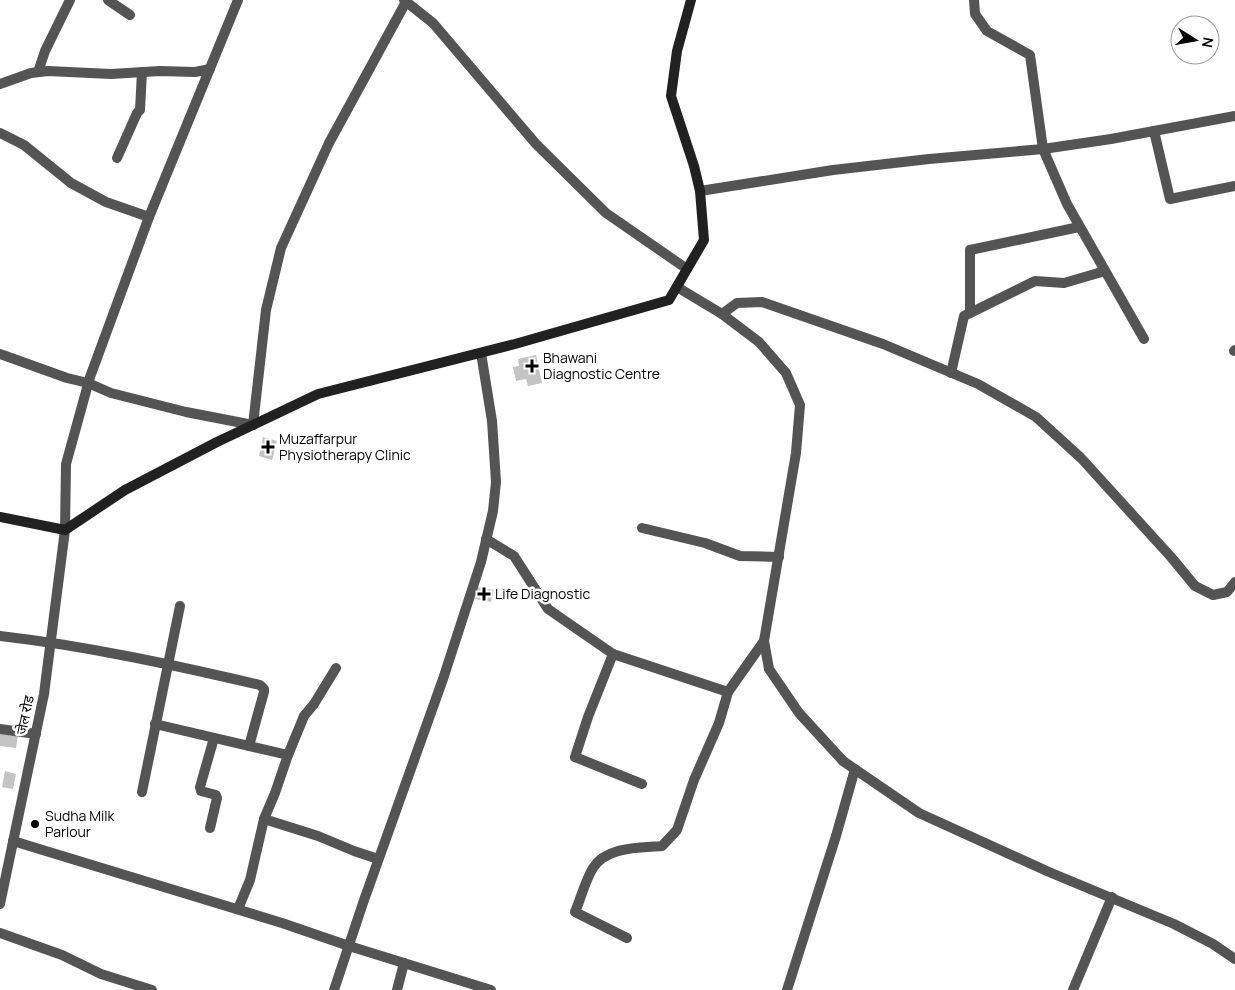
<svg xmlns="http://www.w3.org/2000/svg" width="1235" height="990" viewBox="0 0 1235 990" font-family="Manrope,'Noto Sans Devanagari',sans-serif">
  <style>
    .building { fill: #c4c4c4 }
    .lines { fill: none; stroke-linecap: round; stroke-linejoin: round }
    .minor { stroke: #545454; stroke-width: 10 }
    .tertiary { stroke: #545454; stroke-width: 10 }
    .secondary { stroke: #212121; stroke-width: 10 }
    .poi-dot { fill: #000; stroke: #fff; stroke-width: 2 }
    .labels { text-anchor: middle; stroke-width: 5; stroke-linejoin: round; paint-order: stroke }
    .poi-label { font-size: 14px; fill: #000; stroke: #fff; text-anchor: start }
    .street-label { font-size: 14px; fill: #000; stroke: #fff }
  </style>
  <rect width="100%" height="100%" fill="#fff"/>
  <!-- building -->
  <g class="building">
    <path d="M536,355L542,383L528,386L526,379L516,381L513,367L519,366L518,359Z"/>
    <path d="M263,437L277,441L272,460L259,456Z"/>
    <path d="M477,587L494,590L491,602L475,599Z"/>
    <path d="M0,732L18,734L16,748L0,746Z"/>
    <path d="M5,771L16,774L13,789L2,787Z"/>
  </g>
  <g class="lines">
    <!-- minor -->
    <g class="minor">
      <path d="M108,0L130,15"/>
      <path d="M974,0L975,14L987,31L1030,55L1043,149L1067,204L1144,339"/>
      <path d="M38,72L45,51L70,0"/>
      <path d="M0,84L31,73L48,71L111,74L160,71L195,72L210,69"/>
      <path d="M1154,131L1170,199L1235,186"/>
      <path d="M0,133L24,145L71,183L106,202L149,217"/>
      <path d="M117,158L137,113L140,110L142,72"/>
      <path d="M700,191L833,170L929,159L1043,149L1111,139L1235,116"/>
      <path d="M677,287L722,314L759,342L786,373L800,405L796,453L764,641L769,669L799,713L843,761L919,813L1049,872L1174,924L1213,944L1235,959"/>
      <path d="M970,313V250L1079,227"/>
      <path d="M722,314L737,303L762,302L883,344L978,384L1036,417L1081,458L1171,557L1195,586L1213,595L1227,592L1235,582"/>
      <path d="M1234,351L1235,350"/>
      <path d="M0,354L67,378L88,383L111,393L186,412L253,425L266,310L281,248L329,143L407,0"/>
      <path d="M951,373L964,316L1035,281L1064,283L1105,271"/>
      <path d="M642,528L705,543L740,556L779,557"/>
      <path d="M65,530L66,464L90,377L149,217L238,0"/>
      <path d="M486,539L514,556L548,609L613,654L728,692"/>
      <path d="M0,636C87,646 174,665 260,685L264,689V692L249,746"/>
      <path d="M613,654L588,717L575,757L642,784"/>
      <path d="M155,724L288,755"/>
      <path d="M0,729L36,734"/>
      <path d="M142,792L180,606"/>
      <path d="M264,819L318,836L354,851L378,859"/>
      <path d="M210,828L217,798L216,795L201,791L200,787L214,738"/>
      <path d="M13,841L282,923L349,946L491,990"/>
      <path d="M238,909L250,880L264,819L275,793L288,755L304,716L314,704L336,668"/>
      <path d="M0,933L62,955L101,974L152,990"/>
      <path d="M627,938L575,912C581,898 585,881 593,868C607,846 640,848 662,846L677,830L694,780L719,723L728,692L764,641"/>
      <path d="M334,990L363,903L443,679L481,562L493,511L496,482L492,421L481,353"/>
      <path d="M397,990L404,963"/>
      <path d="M787,990L836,836L855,769"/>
      <path d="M1073,990L1112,897"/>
    </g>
    <!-- tertiary -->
    <g class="tertiary">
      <path d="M404,0L433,23L536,144L606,213L687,269"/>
      <path d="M0,904L44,694L65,530"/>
    </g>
    <!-- secondary -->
    <path class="secondary" d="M0,517L65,530L125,490L217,442L318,394L515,344L669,300L704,240L700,191L694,166L671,96L677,51L691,0"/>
  </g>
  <!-- markers -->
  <g class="poi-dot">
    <path d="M529.5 358.5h5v5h5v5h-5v5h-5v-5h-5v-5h5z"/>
    <path d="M265.5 439.5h5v5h5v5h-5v5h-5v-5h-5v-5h5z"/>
    <path d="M481.5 586.5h5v5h5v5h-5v5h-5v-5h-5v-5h5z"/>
    <circle cx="35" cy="824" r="5"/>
  </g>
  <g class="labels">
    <!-- poi labels -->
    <g class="poi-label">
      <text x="543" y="363">Bhawani<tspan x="543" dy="16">Diagnostic Centre</tspan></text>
      <text x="279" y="444">Muzaffarpur<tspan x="279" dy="16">Physiotherapy Clinic</tspan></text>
      <text x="495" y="599">Life Diagnostic</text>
      <text x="45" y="821">Sudha Milk<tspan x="45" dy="16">Parlour</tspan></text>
    </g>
    <!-- street labels -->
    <g class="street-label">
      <text transform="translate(25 715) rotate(-78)" y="5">जेल रोड</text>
    </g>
  </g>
  <!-- north arrow -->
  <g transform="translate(1195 40) rotate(101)"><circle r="24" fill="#ffffff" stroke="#999999"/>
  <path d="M0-4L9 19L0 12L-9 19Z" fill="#000000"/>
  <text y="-8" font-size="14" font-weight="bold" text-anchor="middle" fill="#000000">N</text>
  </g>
</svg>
